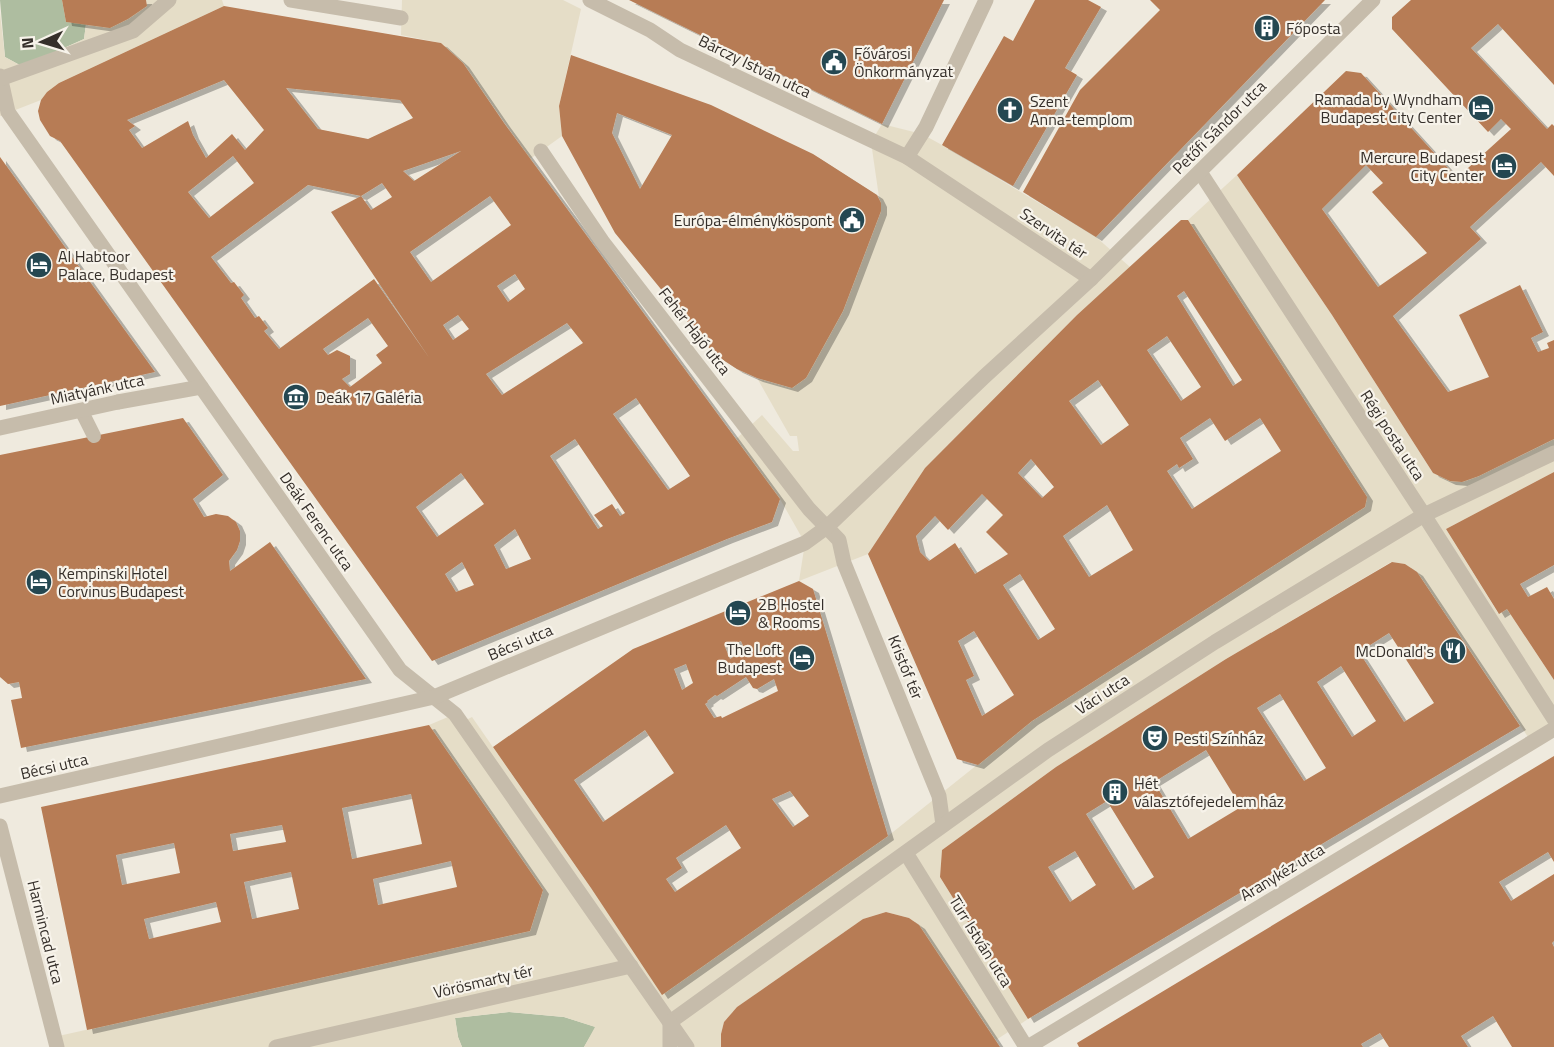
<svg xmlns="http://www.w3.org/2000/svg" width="1554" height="1047" viewBox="0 0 1554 1047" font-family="'Titillium Web',sans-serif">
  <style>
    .green { fill: #aebda0 }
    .plaza { fill: #e5ddc7 }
    .building { fill: #b77c54; fill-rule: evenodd; filter: url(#shadow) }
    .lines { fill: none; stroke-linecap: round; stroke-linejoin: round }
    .service { stroke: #c6bcab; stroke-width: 14 }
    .pedestrian { stroke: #c6bcab; stroke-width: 15 }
    .minor { stroke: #c6bcab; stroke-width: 15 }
    .labels { text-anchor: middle; stroke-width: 4.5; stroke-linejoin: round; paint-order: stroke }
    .poi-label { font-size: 16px; fill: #352f2a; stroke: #f7f3ea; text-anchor: start }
    .street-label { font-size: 16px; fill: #352f2a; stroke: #f7f3ea }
  </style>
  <defs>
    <filter id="shadow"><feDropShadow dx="6" dy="4" stdDeviation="0" flood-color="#0004"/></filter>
  </defs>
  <rect width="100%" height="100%" fill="#efeade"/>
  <!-- green -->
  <g class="green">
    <path d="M0,0H62L66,22L86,24L84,39L53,53L27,69L5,57Z"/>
    <path d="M509,1012L564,1017L596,1027L584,1047H462L458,1037L455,1018Z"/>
  </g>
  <!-- plaza -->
  <g class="plaza">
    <path d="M146,0H222L224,6L59,83L47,92L41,100L0,116V13L5,57L27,69L53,53L84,39L86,24L110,27L128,19L147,6Z"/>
    <path d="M402,0H563L581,9L559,106L562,136L530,159L463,63L441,43L401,35Z"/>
    <path d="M882,124L922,134L942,145L1096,237L1130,267L1077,315L925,468L868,554L799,581L805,543L780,499L736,439L762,415L793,451H799L797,436H790L757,378L792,388L806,378L843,311L881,211L871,142Z"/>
    <path d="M1237,175L1332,315L1433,473L1450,481L1462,482L1479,476L1554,439V472L1446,529L1498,613L1507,609L1554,680V729L1532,743L1417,572L1405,564L1391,562L1226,659L1056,767L942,850L940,877L1028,1019L996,1040L919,925L909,918L886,912L863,919L737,1007L724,1022L721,1034L722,1047H584L595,1027L564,1017L509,1012L455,1018L458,1037L462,1047H57L54,1037L530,931L543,890L429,725L455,714L468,719L472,717L591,888L662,994L888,836L1032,721L1365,507L1366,497L1188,220Z"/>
  </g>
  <!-- building -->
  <g class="building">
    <path d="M62,0H146L147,6L128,19L110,28L66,22Z"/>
    <path d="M629,0H944L882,124Z"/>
    <path d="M1035,0H1088L1101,7L1065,68L1077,75L1013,186L942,145L1004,36L1013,41Z"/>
    <path d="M1150,0H1325L1096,237L1023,192L1080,90L1160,10Z"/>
    <path d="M1411,0H1554V85L1498,24L1471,48L1547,129L1552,124L1554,126V176L1541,162L1470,227L1481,239L1393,316L1448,392L1489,377L1459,315L1520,285L1543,332L1531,338L1538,352L1549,348L1547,343L1554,340V439L1479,476L1462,482L1450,481L1433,473L1332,315L1237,175L1346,71L1361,73L1457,178L1511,129L1501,119L1488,132L1392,29V17ZM1366,165L1383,183L1372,192L1427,253L1378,287L1322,209Z"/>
    <path d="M224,6L441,43L463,63L504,123L780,499L772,522L727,539L432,661L60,141L50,136L40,120L38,111L41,100L47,92L59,83ZM224,80L264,130L245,150L232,134L206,158L193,135L188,121L142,148L129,130L135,126L127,120ZM286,88L400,100L413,118L368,139L318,129ZM461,151L414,181L403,171ZM233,156L254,183L209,218L188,192ZM382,183L392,197L371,210L361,196L331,212L430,359L374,279L279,349L264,331L268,328L259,316L255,318L241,298L244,295L234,282L231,283L211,257L308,185L361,196ZM490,196L511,225L431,282L410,252ZM515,274L525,289L508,302L497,286ZM458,315L469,329L453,340L443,325ZM368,318L388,346L376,355L382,363L350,387L342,379L350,374V356L337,350L328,355L323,349ZM567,323L583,343L502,395L486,374ZM636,398L690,476L668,490L613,414ZM575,439L625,513L620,516L612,504L594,515L603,526L598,529L550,456ZM461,473L484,504L437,537L416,507ZM515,529L531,559L506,569L494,545ZM462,562L474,585L456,592L445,574Z"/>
    <path d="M571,55L711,105L813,154L877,195L881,203V211L843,311L806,378L792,388L757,378L737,369L714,354L615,233L562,136L559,106ZM617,113L672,135L640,189L612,133Z"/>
    <path d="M0,157L155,372L0,406Z"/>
    <path d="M1181,220H1188L1367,497L1365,507L1032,721L978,765L957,759L868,554L925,468L1077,315ZM1184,291L1242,380L1233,386L1177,296ZM1167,336L1201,387L1181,401L1147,350ZM1098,380L1129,425L1101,445L1069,401ZM1210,418L1225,441L1260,418L1281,451L1192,509L1167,471L1177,464L1179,468L1193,459L1180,438ZM1031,459L1054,487L1042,498L1018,473ZM982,494L1003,515L986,532L1008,554L975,574L955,543L929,561L920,552L916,536L935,516L948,530ZM1107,505L1133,550L1089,577L1063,536ZM1020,574L1055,629L1038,640L1003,585ZM974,631L1014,695L982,716L966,680L974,676L958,641Z"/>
    <path d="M183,418L223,475L193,499L204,517L216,514L228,516L236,522L240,531V541L237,550L229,561L230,571L270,542L366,679L21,748L11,700L22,698L19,682L8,684L0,677V455Z"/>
    <path d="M1554,472V565L1520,584L1528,597L1547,587L1554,599V680L1507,609L1499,614L1446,529Z"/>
    <path d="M1392,562L1405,564L1417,572L1520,726L1028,1019L940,877L942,850L1056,767L1226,659ZM1389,633L1434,703L1404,722L1359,652ZM1341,666L1376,721L1352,737L1317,682ZM1280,694L1326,768L1304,781L1257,708ZM1206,750L1241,807L1188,839L1154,782ZM1107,801L1154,877L1133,890L1086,814ZM1075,851L1096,885L1070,902L1048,867Z"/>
    <path d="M799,581L813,589L888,836L662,995L591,888L493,747L633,649ZM741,641L745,650L730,659L725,647ZM686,664L693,683L682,690L674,669ZM746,677L753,688L757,689L774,679L778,691L722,718L721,716L714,718L705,704L708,702L707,701L715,695L717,696ZM645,730L674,773L603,822L574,780ZM790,791L809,816L793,827L772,799ZM726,825L741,848L675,892L666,879L682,868L676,858Z"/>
    <path d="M429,725L543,890L530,931L87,1030L41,807ZM411,794L422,844L352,859L342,808ZM282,825L286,842L233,851L230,834ZM174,843L180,873L122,885L116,855ZM451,861L457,887L378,905L373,879ZM291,872L299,909L252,919L244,882ZM216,902L221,922L149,939L144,919Z"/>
    <path d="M1554,756V862L1548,852L1499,882L1511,901L1554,874V941L1552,943L1554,947V1047H1512L1493,1016L1461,1036L1468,1047H1389L1380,1033L1361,1044L1363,1047H1079L1077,1043Z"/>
    <path d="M886,912L909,918L919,925L1000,1047H721V1034L724,1022L737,1007L863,919Z"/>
  </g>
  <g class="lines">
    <!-- service -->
    <path class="service" d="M81,410L94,436"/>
    <!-- pedestrian -->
    <g class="pedestrian">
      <path d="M291,0L401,18"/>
      <path d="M0,76L8,112L400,670L455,714L687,1047"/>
      <path d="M0,79L133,31L169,0"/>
      <path d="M541,151L602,241L809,509L839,540L844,563L939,796L943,825"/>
      <path d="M1200,172L1424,515L1554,719"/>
      <path d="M118,402L201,387"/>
      <path d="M906,853L1026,1047"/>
      <path d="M670,1022L1048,750L1215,642L1424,515L1554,453"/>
      <path d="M276,1047L631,966"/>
      <path d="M670,1047V1022"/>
    </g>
    <!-- minor -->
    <g class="minor">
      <path d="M590,0L650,30L680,50L907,157L1091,279"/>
      <path d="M907,157L926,127L986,0"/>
      <path d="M0,428L118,402"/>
      <path d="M0,796L434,697L805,543L827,527L984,377L1091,279L1373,0"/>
      <path d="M0,826L57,1047"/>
      <path d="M1028,1047L1554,729"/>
    </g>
  </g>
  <!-- icons -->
  <defs>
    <symbol id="building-disc" viewBox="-11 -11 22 22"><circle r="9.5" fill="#244751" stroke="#f7f3ea"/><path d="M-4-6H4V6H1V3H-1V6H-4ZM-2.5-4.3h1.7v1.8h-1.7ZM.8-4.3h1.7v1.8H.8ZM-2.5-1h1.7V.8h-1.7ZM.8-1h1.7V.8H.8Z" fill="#fff"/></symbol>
    <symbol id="civic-disc" viewBox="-11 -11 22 22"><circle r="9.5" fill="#244751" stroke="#f7f3ea"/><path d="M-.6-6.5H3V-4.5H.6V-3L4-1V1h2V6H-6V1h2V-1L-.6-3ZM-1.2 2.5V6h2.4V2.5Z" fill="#fff"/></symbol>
    <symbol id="hotel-disc" viewBox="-11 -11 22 22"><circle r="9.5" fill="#244751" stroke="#f7f3ea"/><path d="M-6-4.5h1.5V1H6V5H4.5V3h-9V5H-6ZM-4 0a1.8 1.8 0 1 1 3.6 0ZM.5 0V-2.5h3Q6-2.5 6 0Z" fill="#fff"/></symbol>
    <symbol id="church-disc" viewBox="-11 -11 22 22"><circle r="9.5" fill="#244751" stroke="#f7f3ea"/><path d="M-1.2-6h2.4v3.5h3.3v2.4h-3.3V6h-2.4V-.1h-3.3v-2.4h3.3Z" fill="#fff"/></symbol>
    <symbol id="museum-disc" viewBox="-11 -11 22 22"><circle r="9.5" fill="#244751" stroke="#f7f3ea"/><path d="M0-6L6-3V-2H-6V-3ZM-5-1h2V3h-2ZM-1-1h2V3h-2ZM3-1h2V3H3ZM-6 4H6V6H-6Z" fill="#fff"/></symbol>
    <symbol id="restaurant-disc" viewBox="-11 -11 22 22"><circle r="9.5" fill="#244751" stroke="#f7f3ea"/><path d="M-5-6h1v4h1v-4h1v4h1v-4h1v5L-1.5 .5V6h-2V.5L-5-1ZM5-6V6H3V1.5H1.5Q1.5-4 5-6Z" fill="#fff"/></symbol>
    <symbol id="theatre-disc" viewBox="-11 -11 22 22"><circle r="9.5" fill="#244751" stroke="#f7f3ea"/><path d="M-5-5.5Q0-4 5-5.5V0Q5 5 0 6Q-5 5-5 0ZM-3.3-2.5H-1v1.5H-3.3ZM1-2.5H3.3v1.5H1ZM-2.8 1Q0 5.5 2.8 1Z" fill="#fff"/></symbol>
  </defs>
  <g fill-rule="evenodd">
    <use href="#building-disc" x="1252" y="13" width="30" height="30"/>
    <use href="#civic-disc" x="819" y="47" width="30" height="30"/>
    <use href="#hotel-disc" x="1466" y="93" width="30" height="30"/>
    <use href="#church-disc" x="995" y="95" width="30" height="30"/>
    <use href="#hotel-disc" x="1489" y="151" width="30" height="30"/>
    <use href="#civic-disc" x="837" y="205" width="30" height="30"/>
    <use href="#hotel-disc" x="24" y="250" width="30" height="30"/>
    <use href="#museum-disc" x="281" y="382" width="30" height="30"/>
    <use href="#hotel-disc" x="24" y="567" width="30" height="30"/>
    <use href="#hotel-disc" x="723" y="598" width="30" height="30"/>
    <use href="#restaurant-disc" x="1438" y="636" width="30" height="30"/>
    <use href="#hotel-disc" x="787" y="643" width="30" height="30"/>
    <use href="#theatre-disc" x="1140" y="723" width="30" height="30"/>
    <use href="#building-disc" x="1100" y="777" width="30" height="30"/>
  </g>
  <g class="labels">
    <!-- poi labels -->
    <g class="poi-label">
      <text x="1286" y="34">Főposta</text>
      <text x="854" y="59">Fővárosi<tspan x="854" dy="18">Önkormányzat</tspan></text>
      <text x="1462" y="105" text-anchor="end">Ramada by Wyndham<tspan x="1462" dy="18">Budapest City Center</tspan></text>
      <text x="1030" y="107">Szent<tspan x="1030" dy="18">Anna-templom</tspan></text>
      <text x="1484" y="163" text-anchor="end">Mercure Budapest<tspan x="1484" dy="18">City Center</tspan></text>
      <text x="832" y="226" text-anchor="end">Európa-élményköspont</text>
      <text x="58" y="262">Al Habtoor<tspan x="58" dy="18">Palace, Budapest</tspan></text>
      <text x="316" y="403">Deák 17 Galéria</text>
      <text x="58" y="579">Kempinski Hotel<tspan x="58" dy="18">Corvinus Budapest</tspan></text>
      <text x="758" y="610">2B Hostel<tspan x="758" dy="18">&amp; Rooms</tspan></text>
      <text x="782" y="655" text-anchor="end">The Loft<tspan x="782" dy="18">Budapest</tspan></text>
      <text x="1434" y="657" text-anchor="end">McDonald's</text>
      <text x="1174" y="744">Pesti Színház</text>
      <text x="1134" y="789">Hét<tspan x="1134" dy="18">választófejedelem ház</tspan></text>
    </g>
    <!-- street labels -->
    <g class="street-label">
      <text transform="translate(755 66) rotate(26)" y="6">Bárczy István utca</text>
      <text transform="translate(1219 127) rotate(-45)" y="6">Petőfi Sándor utca</text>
      <text transform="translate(1054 233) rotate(34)" y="6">Szervita tér</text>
      <text transform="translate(695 331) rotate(52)" y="6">Fehér Hajó utca</text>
      <text transform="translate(97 389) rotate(-12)" y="6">Miatyánk utca</text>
      <text transform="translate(1393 435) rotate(57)" y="6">Régi posta utca</text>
      <text transform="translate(317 521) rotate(55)" y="6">Deák Ferenc utca</text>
      <text transform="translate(520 642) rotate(-23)" y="6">Bécsi utca</text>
      <text transform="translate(906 667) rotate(68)" y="6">Kristóf tér</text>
      <text transform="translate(1102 694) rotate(-33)" y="6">Váci utca</text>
      <text transform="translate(54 766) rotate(-13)" y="6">Bécsi utca</text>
      <text transform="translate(1282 872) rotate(-31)" y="6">Aranykéz utca</text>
      <text transform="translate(46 932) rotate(76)" y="6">Harmincad utca</text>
      <text transform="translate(981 941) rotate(58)" y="6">Türr István utca</text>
      <text transform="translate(483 981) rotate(-13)" y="6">Vörösmarty tér</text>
    </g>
  </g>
  <!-- north arrow -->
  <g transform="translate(42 42) rotate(266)" stroke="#f7f3ea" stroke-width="4.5" paint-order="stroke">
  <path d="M0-4.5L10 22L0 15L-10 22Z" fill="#352f2a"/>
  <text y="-9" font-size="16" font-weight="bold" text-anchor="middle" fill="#352f2a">N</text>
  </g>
</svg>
